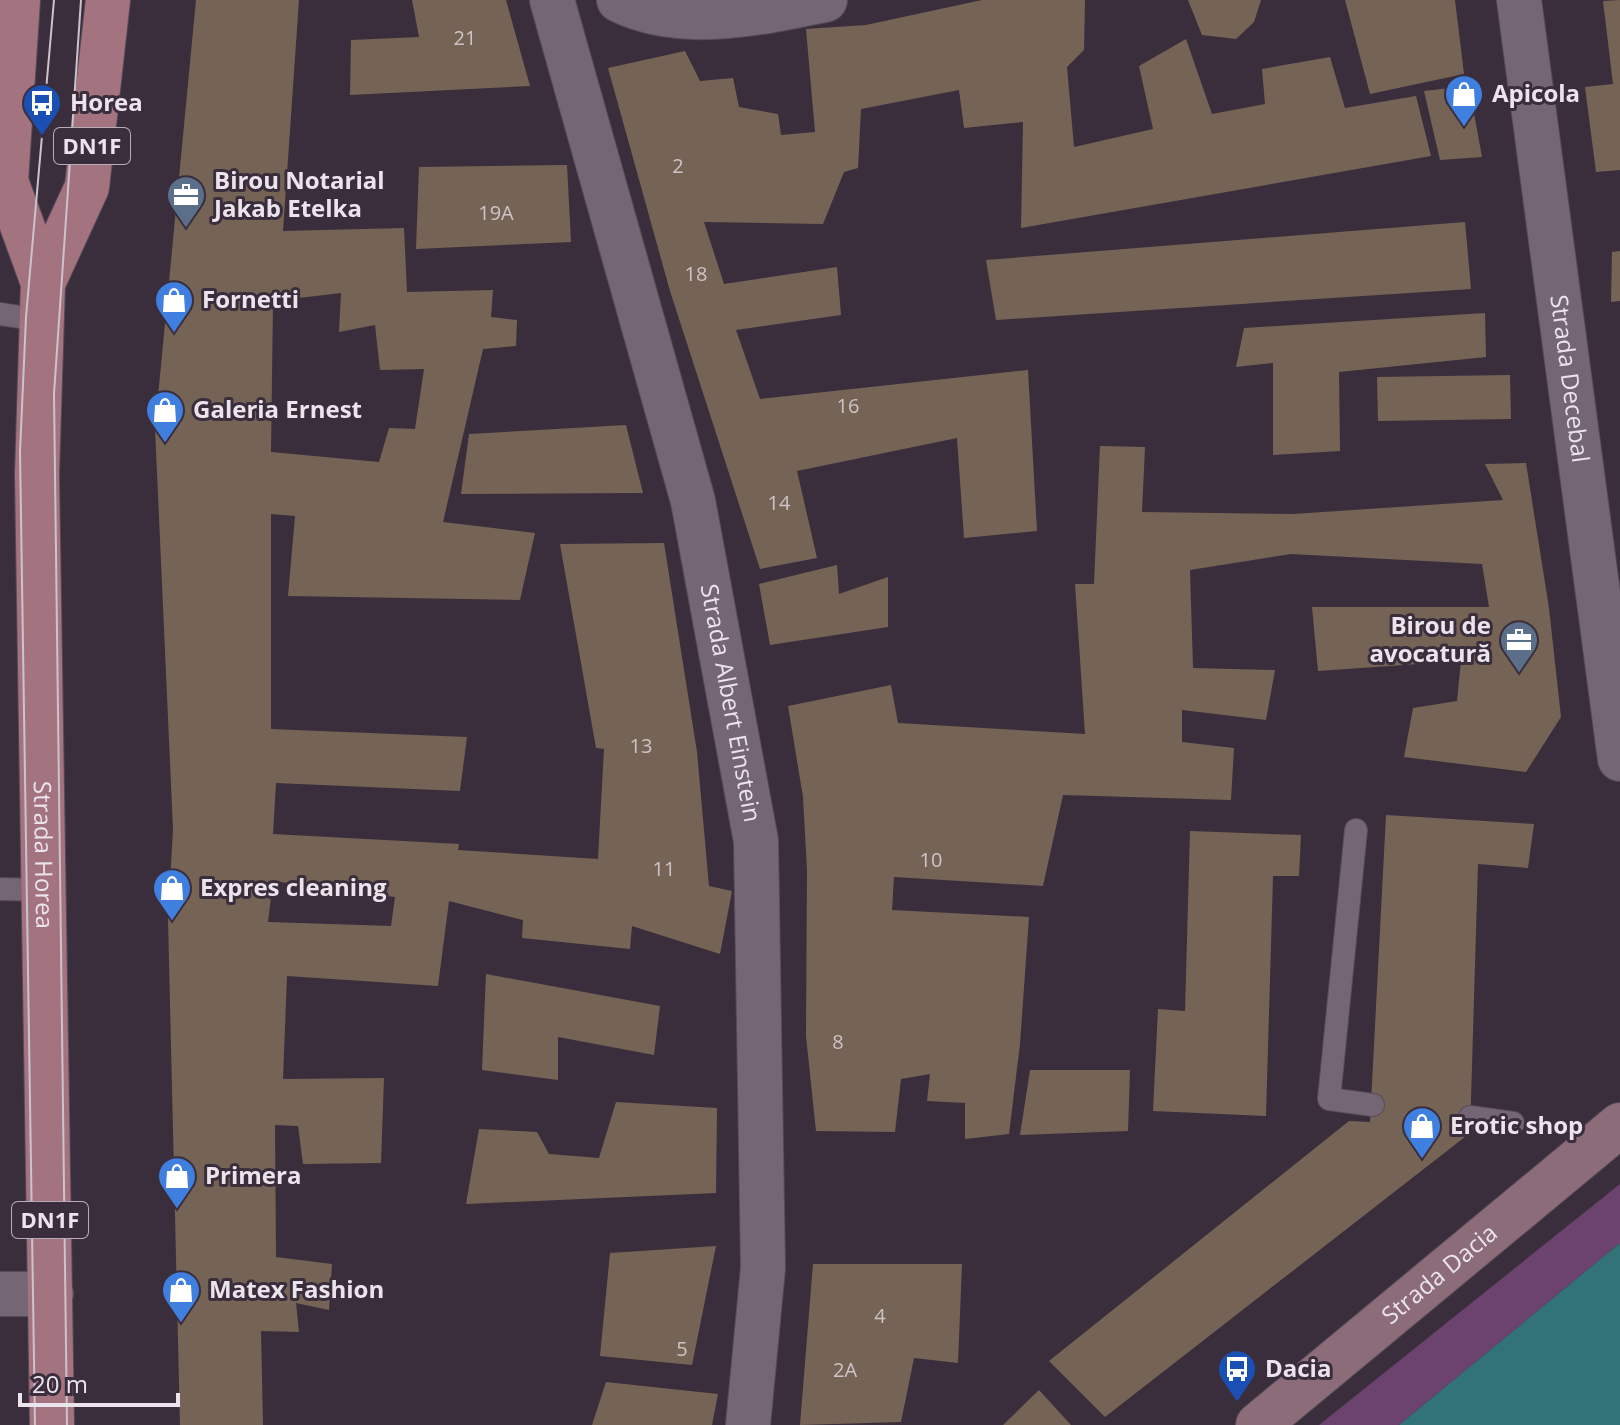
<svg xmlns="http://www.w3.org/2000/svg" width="1620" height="1425" viewBox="0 0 1620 1425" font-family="'Open Sans',sans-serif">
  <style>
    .green { fill: #6b436e }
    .water { fill: #317377 }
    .building { fill: #756456; fill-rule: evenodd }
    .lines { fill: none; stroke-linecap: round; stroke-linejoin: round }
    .service-casing { stroke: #574c58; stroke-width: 24 }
    .minor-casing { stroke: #574c58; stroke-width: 46 }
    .tertiary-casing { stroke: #574c58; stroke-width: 46 }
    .secondary-casing { stroke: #574c58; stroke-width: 46 }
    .primary-casing { stroke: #574c58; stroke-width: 46 }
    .service { stroke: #756675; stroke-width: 22 }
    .minor { stroke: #756675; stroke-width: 44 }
    .tertiary { stroke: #756675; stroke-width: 44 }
    .secondary { stroke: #8d6c7a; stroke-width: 44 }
    .primary { stroke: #a47380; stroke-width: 44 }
    .tram { stroke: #ccc3cd; stroke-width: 2 }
    .labels { text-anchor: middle; stroke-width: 6; stroke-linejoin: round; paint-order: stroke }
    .number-label { font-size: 20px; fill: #cec4c7 }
    .shield { fill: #3b2e3c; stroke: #b7adb8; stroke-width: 2 }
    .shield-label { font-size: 22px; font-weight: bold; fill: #ece4ed }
    .poi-label { font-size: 24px; font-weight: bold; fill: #ece4ed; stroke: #3b2e3c; text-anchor: start }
    .street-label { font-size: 24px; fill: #ece4ed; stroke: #3b2e3c }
  </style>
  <rect width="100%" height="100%" fill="#3b2e3c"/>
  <!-- green -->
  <path class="green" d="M1620,1184V1243L1399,1425H1319Z"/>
  <!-- water -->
  <path class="water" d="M1620,1243V1425H1399Z"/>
  <!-- building -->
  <g class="building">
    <path d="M196,0H299L283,231L404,228L407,292L493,290L491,317L517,320L516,346L483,349L443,522L535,533L520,600L288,596L295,516L271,514V729L467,737L460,791L276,783L273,834L459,844L458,850L598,859L604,749L596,748L560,544L664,543L697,752L709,886L732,891L720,954L632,926L630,949L522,938L523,920L449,901L438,986L287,976L283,1079L384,1078L381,1163L303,1164L298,1126L275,1125L276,1257L332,1264L329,1310L296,1303L299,1332L261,1331L263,1425H180L168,919L173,829L155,428ZM341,293L339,332L375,325L380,370L424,369L415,429L389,428L379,462L271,452L273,301ZM273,881L395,897L391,926L268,922Z"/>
    <path d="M412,0H506L530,86L350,95L351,40L419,37Z"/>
    <path d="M982,0H1085L1084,50L1067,67L1074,147L1153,129L1139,66L1186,39L1212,114L1265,104L1262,69L1330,57L1345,108L1416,96L1431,156L1021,228L1023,122L964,128L959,90L861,109L858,168L844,172L823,224L704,222L724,284L837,267L841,315L736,330L760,399L1028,370L1037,531L964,538L957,438L797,471L817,558L760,569L670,291L608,68L685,51L700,81L733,78L739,107L778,114L781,135L815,132L806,29L866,25Z"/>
    <path d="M1188,0H1261L1254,22L1236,39L1202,35Z"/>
    <path d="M1345,0H1455L1464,74L1370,94Z"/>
    <path d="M1620,0V170L1596,172L1585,87L1613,84L1603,1Z"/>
    <path d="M1469,86L1482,157L1440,160L1424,91Z"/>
    <path d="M567,165L571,242L416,249L419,167Z"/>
    <path d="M1465,222L1471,289L996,320L986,260Z"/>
    <path d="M1620,251V301L1611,302L1612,252Z"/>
    <path d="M1485,313L1486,357L1339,372L1340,451L1273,455V363L1236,367L1244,328Z"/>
    <path d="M1510,375L1511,419L1378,421L1377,377Z"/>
    <path d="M626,425L643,493L461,494L469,434Z"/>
    <path d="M1100,446L1145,447L1142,512L1293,514L1503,500L1485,464L1526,463L1549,608L1561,717L1526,772L1404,757L1413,708L1457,701L1461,661L1318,671L1312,607H1489L1482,564L1291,554L1190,570L1193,668L1275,670L1266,720L1182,710V742L1234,748L1231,800L1063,795L1043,886L894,877L892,910L1029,917L1020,1044L1009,1134L965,1139V1103L927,1101L930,1074L901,1079L895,1132L816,1131L806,1036L807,870L803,797L788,706L891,685L898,723L1085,734L1075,584H1094Z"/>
    <path d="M837,565L839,594L888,577V627L770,645L759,584Z"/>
    <path d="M1386,815L1534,824L1528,868L1478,864L1470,1133L1105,1417L1049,1361L1349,1121L1370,1122Z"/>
    <path d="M1190,831L1301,835L1299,876H1273L1266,1116L1153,1111L1158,1009L1185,1011Z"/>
    <path d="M486,974L660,1006L654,1055L558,1037V1080L482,1070Z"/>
    <path d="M1030,1070H1130L1128,1131L1020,1135Z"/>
    <path d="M616,1102L717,1108L716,1193L466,1204L479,1129L537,1132L549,1154L599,1158Z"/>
    <path d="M716,1246L692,1365L600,1356L610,1253Z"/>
    <path d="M813,1264H962L958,1363L914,1358L901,1422L800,1425Z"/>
    <path d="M606,1382L718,1394L712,1425H592Z"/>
    <path d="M1039,1390L1071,1425H1003Z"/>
  </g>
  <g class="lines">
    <defs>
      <g id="service">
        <path d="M0,314L41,320"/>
        <path d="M1356,830L1329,1099L1373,1105"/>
        <path d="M0,889L43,890"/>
        <path d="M1470,1117L1513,1123"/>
      </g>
      <g id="minor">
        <path id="s1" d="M552,0L693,501L756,841L763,1268L748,1425"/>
        <path d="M619,0C680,31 761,13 825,0"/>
        <path d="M0,1294H51"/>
      </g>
      <g id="tertiary">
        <path id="s2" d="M1519,0L1620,759"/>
      </g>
      <g id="secondary">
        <path id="s3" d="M1258,1425L1620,1125"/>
      </g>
      <g id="primary">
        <path id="s4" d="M18,0L6,181L43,283L37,474L52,1425"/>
        <path d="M43,283L87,187L108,0"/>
      </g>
    </defs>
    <!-- service casing -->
    <use href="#service" class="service-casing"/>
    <!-- minor casing -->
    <use href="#minor" class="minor-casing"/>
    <!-- tertiary casing -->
    <use href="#tertiary" class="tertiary-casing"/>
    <!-- secondary casing -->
    <use href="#secondary" class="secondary-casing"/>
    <!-- primary casing -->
    <use href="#primary" class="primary-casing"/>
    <!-- service -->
    <use href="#service" class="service"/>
    <!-- minor -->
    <use href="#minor" class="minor"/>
    <!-- tertiary -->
    <use href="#tertiary" class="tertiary"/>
    <!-- secondary -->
    <use href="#secondary" class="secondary"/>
    <!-- primary -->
    <use href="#primary" class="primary"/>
    <!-- tram -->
    <g class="tram">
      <path d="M35,1425L20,452L26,317L54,0"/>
      <path d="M67,1425L54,394L81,0"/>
    </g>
  </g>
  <!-- icons -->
  <defs>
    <symbol id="shop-pin" viewBox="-11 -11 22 30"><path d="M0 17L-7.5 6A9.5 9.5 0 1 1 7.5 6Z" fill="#3f7fe0" stroke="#3b2e3c"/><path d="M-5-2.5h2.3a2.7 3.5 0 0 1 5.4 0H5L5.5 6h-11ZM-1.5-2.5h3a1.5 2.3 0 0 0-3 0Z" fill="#fff"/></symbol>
    <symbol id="bus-pin" viewBox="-11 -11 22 30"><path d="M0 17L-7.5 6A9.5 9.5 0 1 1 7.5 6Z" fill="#1a4fb4" stroke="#3b2e3c"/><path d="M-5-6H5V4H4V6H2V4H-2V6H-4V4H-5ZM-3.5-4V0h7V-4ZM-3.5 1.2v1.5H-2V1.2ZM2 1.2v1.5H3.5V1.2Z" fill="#fff"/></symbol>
    <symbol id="office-pin" viewBox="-11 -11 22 30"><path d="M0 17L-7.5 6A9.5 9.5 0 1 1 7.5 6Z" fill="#5c6f8a" stroke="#3b2e3c"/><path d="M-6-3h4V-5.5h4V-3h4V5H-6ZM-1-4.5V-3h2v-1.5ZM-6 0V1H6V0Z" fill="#fff"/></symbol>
  </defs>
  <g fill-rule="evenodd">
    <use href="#shop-pin" x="1442" y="72" width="44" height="60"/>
    <use href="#bus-pin" x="20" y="81" width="44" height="60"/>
    <use href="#office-pin" x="164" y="173" width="44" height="60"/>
    <use href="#shop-pin" x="152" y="278" width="44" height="60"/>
    <use href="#shop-pin" x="143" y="388" width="44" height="60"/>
    <use href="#office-pin" x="1497" y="618" width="44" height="60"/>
    <use href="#shop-pin" x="150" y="866" width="44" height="60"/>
    <use href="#shop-pin" x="1400" y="1104" width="44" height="60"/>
    <use href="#shop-pin" x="155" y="1154" width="44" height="60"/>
    <use href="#shop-pin" x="159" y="1268" width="44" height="60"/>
    <use href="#bus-pin" x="1215" y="1347" width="44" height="60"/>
  </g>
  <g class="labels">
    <!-- number labels -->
    <g class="number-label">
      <text x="465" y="45">21</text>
      <text x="678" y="173">2</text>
      <text x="496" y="220">19A</text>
      <text x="696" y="281">18</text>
      <text x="848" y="413">16</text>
      <text x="779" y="510">14</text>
      <text x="641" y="753">13</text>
      <text x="931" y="867">10</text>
      <text x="664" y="876">11</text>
      <text x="838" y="1049">8</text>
      <text x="880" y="1323">4</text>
      <text x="682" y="1356">5</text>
      <text x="845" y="1377">2A</text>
    </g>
    <!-- shield labels -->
    <g class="shield">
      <rect x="54" y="128" width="76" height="36" rx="6"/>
      <rect x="12" y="1202" width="76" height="36" rx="6"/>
    </g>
    <g class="shield-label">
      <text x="92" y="154">DN1F</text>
      <text x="50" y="1228">DN1F</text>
    </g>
    <!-- poi labels -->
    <g class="poi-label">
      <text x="1492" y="102">Apicola</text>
      <text x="70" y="111">Horea</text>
      <text x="214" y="189">Birou Notarial<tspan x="214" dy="28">Jakab Etelka</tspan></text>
      <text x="202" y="308">Fornetti</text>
      <text x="193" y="418">Galeria Ernest</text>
      <text x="1491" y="634" text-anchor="end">Birou de<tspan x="1491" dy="28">avocatură</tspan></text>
      <text x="200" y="896">Expres cleaning</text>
      <text x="1450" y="1134">Erotic shop</text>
      <text x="205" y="1184">Primera</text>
      <text x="209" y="1298">Matex Fashion</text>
      <text x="1265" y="1377">Dacia</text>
    </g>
    <!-- street labels -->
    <g class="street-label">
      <text dy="8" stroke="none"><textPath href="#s2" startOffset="382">Strada Decebal</textPath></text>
      <text dy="8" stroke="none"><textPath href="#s1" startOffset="726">Strada Albert Einstein</textPath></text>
      <text dy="8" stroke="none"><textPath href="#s4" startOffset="862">Strada Horea</textPath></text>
      <text dy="8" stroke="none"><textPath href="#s3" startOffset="236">Strada Dacia</textPath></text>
    </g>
  </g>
  <!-- scale -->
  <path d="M20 1393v12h158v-12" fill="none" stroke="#ece4ed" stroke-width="4"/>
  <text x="32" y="1393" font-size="24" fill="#ece4ed" stroke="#3b2e3c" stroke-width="6" paint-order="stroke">20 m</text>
</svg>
